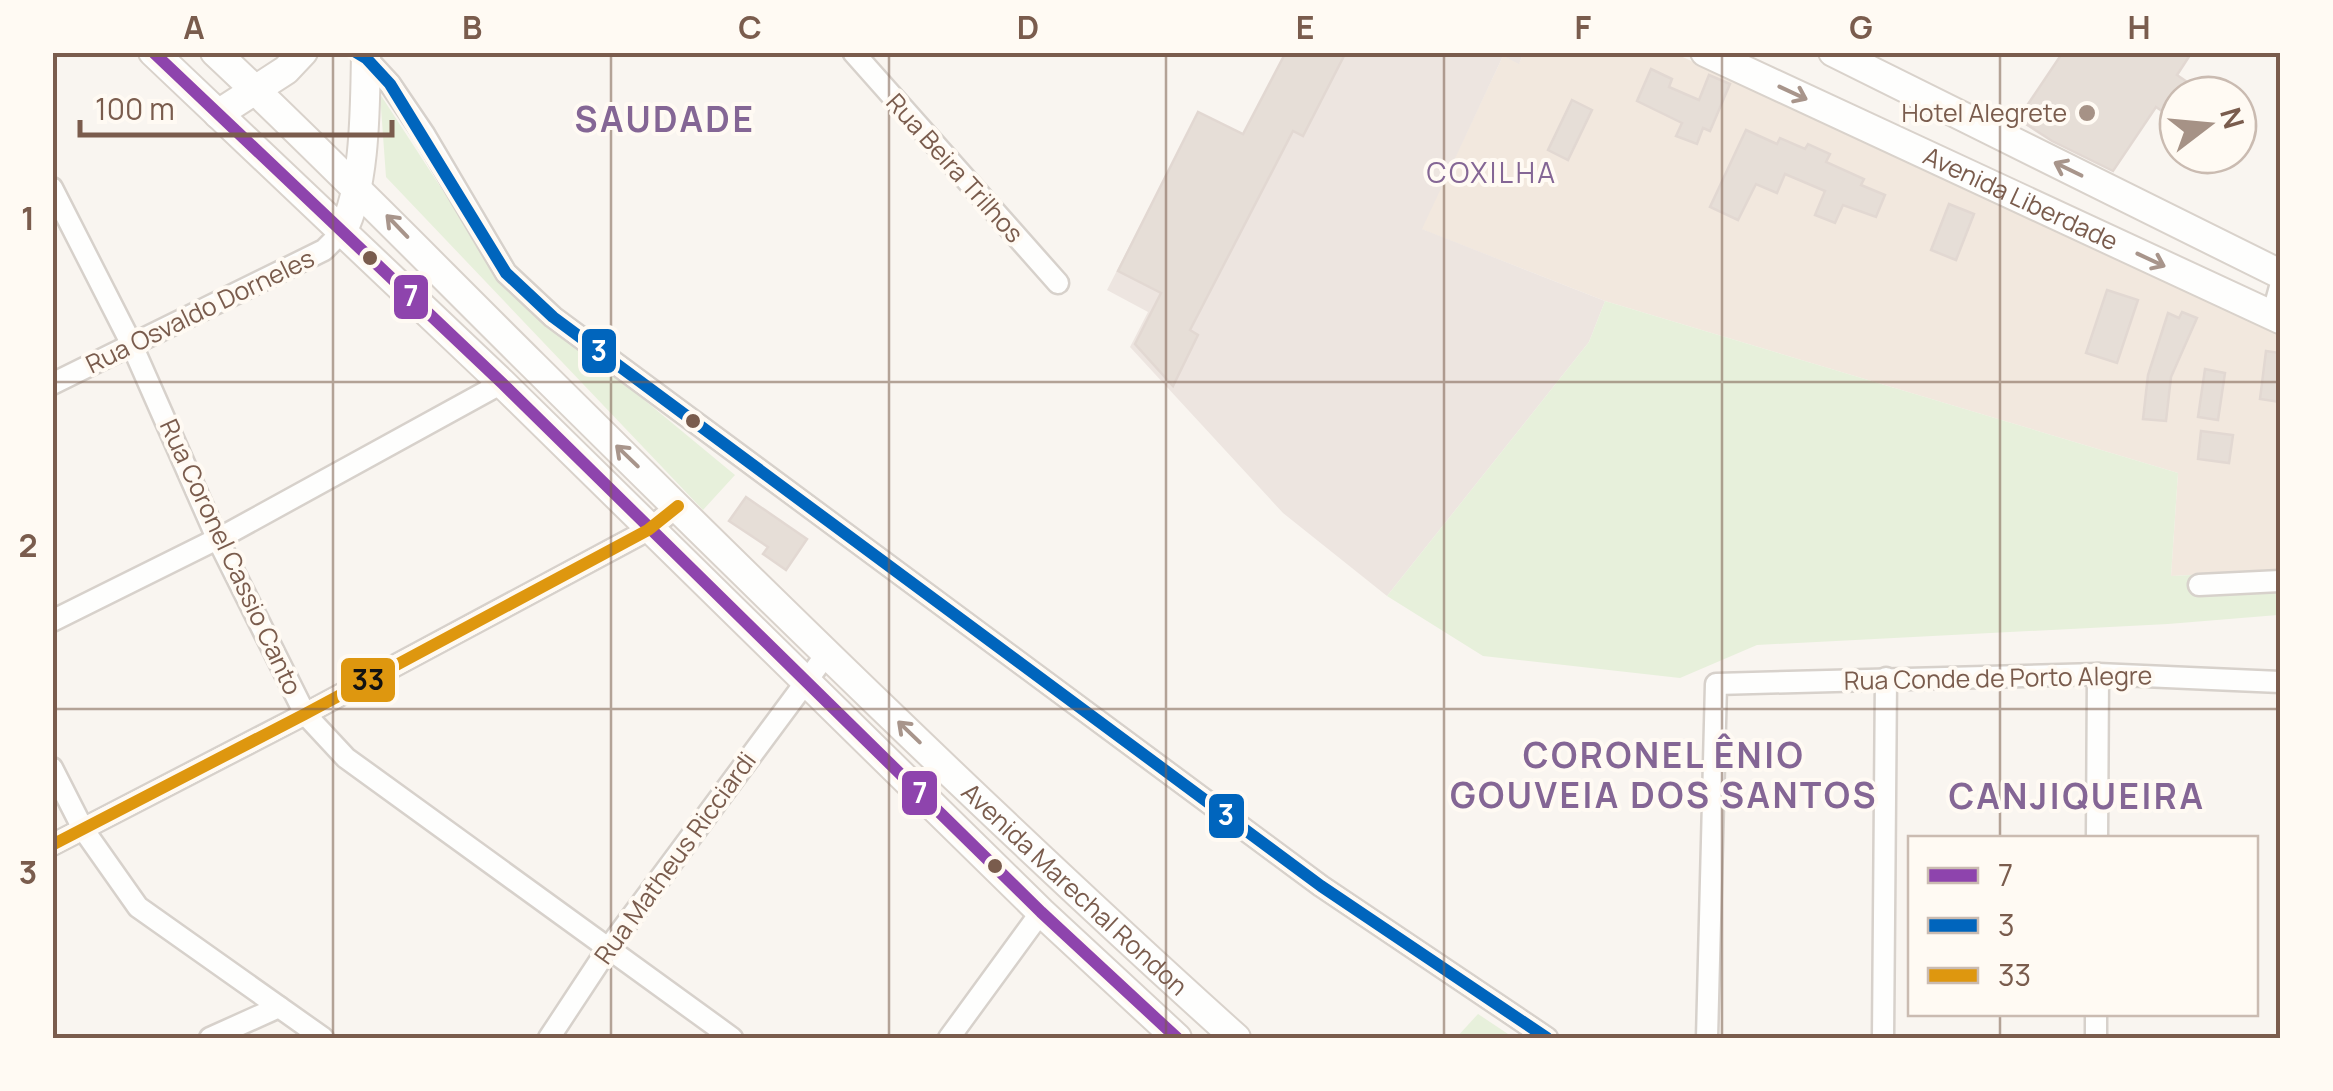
<svg xmlns="http://www.w3.org/2000/svg" width="2333" height="1091" viewBox="0 0 2333 1091" font-family="Manrope,sans-serif">
  <style>
    .residential { fill: #f2e8de }
    .industrial { fill: #ede5e0 }
    .green { fill: #e7f0db }
    .building { fill: #e6ded7; stroke: #e2d8d2; stroke-width: 2.5 }
    .lines { fill: none; stroke-linecap: round; stroke-linejoin: round }
    .street-casing { stroke: #d7d1cb; stroke-width: 25 }
    .secondary-casing { stroke: #d9d2cb; stroke-width: 32 }
    .street { stroke: #fefefd; stroke-width: 20 }
    .secondary { stroke: #fefefd; stroke-width: 28 }
    .bus-1-casing { stroke: #fffaf3; stroke-width: 20 }
    .bus-2-casing { stroke: #fffaf3; stroke-width: 20 }
    .bus-3-casing { stroke: #fffaf3; stroke-width: 20 }
    .bus-1 { stroke: #8e44ad; stroke-width: 12 }
    .bus-2 { stroke: #0065bd; stroke-width: 12 }
    .bus-3 { stroke: #de970f; stroke-width: 12 }
    .oneway { stroke: #a8958b }
    .grid { fill: none; stroke: #7a5c4d; stroke-width: 2.5; stroke-opacity: 0.55 }
    .poi-dot { fill: #a69286; stroke: #fffaf3; stroke-width: 4 }
    .bus-dot { fill: #7a5c4d; stroke: #fffaf3; stroke-width: 4 }
    .labels { text-anchor: middle; stroke-width: 8; stroke-linejoin: round; paint-order: stroke }
    .poi-label { font-size: 25px; fill: #7a5c4d; stroke: #fffaf3; text-anchor: end }
    .street-label { font-size: 25px; fill: #7a5c4d; stroke: #fffaf3 }
    .neighbourhood-label { font-size: 28px; letter-spacing: 2.5px; fill: #846695; stroke: #fffaf3 }
    .district-label { font-size: 35px; font-weight: bold; letter-spacing: 2.5px; fill: #846695; stroke: #fffaf3 }
    .line-badge { stroke: #fffaf3; stroke-width: 4 }
    .badge-label { font-size: 28px; text-anchor: middle; font-weight: bold; fill: #fff }
    .pale-badge-label { font-size: 28px; text-anchor: middle; font-weight: bold; fill: #111 }
    .neatline { fill: none; stroke: #7a5c4d; stroke-width: 4 }
    .grid-label { font-size: 32px; text-anchor: middle; font-weight: bold; fill: #7a5c4d }
  </style>
  <rect width="100%" height="100%" fill="#f9f5f0"/>
  <!-- residential -->
  <path class="residential" d="M1524,53H1674L2280,332V571L2171,576L2178,473L1605,301L1421,229L1503,56L1519,63Z"/>
  <!-- industrial -->
  <path class="industrial" d="M1524,52L1519,64L1503,56L1422,229L1605,301L1589,342L1387,596L1283,513L1130,347L1148,312L1107,290L1198,112L1244,134L1286,53Z"/>
  <!-- green -->
  <g class="green">
    <path d="M380,94L503,283L735,475L703,510L386,177Z"/>
    <path d="M1605,301L2178,473L2171,576L2280,571V661L2278,615L2168,624L1757,645L1680,678L1483,656L1387,596L1589,342Z"/>
    <path d="M1478,1014L1514,1038H1456Z"/>
  </g>
  <!-- building -->
  <g class="building">
    <path d="M1286,52H1346L1303,136L1293,131L1190,330L1198,335L1173,386L1135,344L1161,293L1118,271L1198,112L1243,134Z"/>
    <path d="M2063,52H2192L2177,75L2206,95H2178V122L2156,107L2113,171L2052,141L2018,119Z"/>
    <path d="M1651,69L1672,79L1669,87L1699,100L1709,75L1730,84L1710,131L1703,128L1697,144L1676,136L1682,123L1637,101Z"/>
    <path d="M1572,100L1592,110L1568,160L1548,150Z"/>
    <path d="M1746,130L1777,144L1780,138L1805,149L1808,144L1830,154L1826,162L1864,179L1861,185L1885,195L1876,217L1843,205L1835,223L1815,215L1825,191L1785,174L1777,193L1756,184L1738,220L1710,207Z"/>
    <path d="M1949,204L1974,214L1956,260L1931,250Z"/>
    <path d="M2107,290L2138,300L2117,363L2086,353Z"/>
    <path d="M2182,312L2197,318L2171,377L2166,421L2143,419L2148,375L2168,313L2179,318Z"/>
    <path d="M2266,351L2280,353V402L2260,399Z"/>
    <path d="M2205,369L2225,373L2218,420L2198,417Z"/>
    <path d="M2201,431L2233,435L2229,463L2198,459Z"/>
    <path d="M746,497L807,539L786,570L763,554L768,547L729,521Z"/>
  </g>
  <g class="lines">
    <defs>
      <g id="street">
        <path d="M853,52L1058,283"/>
        <path d="M366,58L390,84L424,134L506,273L553,317L1321,886L1547,1038"/>
        <path d="M52,188L131,343L217,538L305,714L346,758L732,1038"/>
        <path d="M2272,316L2280,287"/>
        <path d="M52,384L324,250L342,232"/>
        <path d="M2199,585L2280,581"/>
        <path d="M52,621L229,533L502,383"/>
        <path d="M52,768L83,829L138,907L323,1038"/>
        <path d="M2097,838L2098,674"/>
        <path d="M52,845L305,714L648,530L678,506"/>
        <path d="M210,1038L279,1007"/>
        <path d="M549,1038L607,950L828,652"/>
        <path d="M949,1038L1041,912"/>
        <path d="M1707,1038L1716,684L2098,674L2280,682"/>
        <path d="M1883,1038L1886,678"/>
        <path d="M2096,1038V1014"/>
      </g>
      <g id="secondary">
        <path d="M153,52L502,383L1041,912L1177,1038"/>
        <path id="s1" d="M215,52C324,154 427,260 533,365C763,593 995,821 1236,1038"/>
        <path id="s2" d="M1705,52L2280,319"/>
        <path d="M1833,52L2280,274"/>
        <path d="M218,114L286,70L303,52"/>
        <path d="M342,232C366,186 365,105 366,52"/>
      </g>
    </defs>
    <!-- street casing -->
    <use href="#street" class="street-casing"/>
    <!-- secondary casing -->
    <use href="#secondary" class="secondary-casing"/>
    <!-- street -->
    <use href="#street" class="street"/>
    <!-- secondary -->
    <use href="#secondary" class="secondary"/>
    <defs>
      <path id="bus-1" d="M153,52L502,383L1041,912L1177,1038"/>
      <path id="bus-2" d="M356,52L366,58L390,84L506,273L553,317L1321,886L1547,1038"/>
      <path id="bus-3" d="M52,845L305,714L648,530L678,506"/>
    </defs>
    <!-- bus-1 casing -->
    <use href="#bus-1" class="bus-1-casing"/>
    <!-- bus-2 casing -->
    <use href="#bus-2" class="bus-2-casing"/>
    <!-- bus-3 casing -->
    <use href="#bus-3" class="bus-3-casing"/>
    <!-- bus-1 -->
    <use href="#bus-1" class="bus-1"/>
    <!-- bus-2 -->
    <use href="#bus-2" class="bus-2"/>
    <!-- bus-3 -->
    <use href="#bus-3" class="bus-3"/>
  </g>
  <!-- one-way arrows -->
  <defs><path id="oneway-shaft" d="M-6 0H5M1.5-3L5.5 0L1.5 3" fill="none" stroke-width="1.6" stroke-linecap="round" stroke-linejoin="round" transform="scale(2.5)"/></defs>
  <g class="oneway">
    <use href="#oneway-shaft" transform="translate(1793 93) rotate(25)"/>
    <use href="#oneway-shaft" transform="translate(2068 169) rotate(-154)"/>
    <use href="#oneway-shaft" transform="translate(397 226) rotate(-134)"/>
    <use href="#oneway-shaft" transform="translate(2151 260) rotate(25)"/>
    <use href="#oneway-shaft" transform="translate(627 456) rotate(-136)"/>
    <use href="#oneway-shaft" transform="translate(909 732) rotate(-136)"/>
  </g>
  <!-- grid -->
  <path class="grid" d="M333,52V1038M611,52V1038M889,52V1038M1166,52V1038M1444,52V1038M1722,52V1038M2000,52V838M52,382H2280M52,709H2280M2000,1014V1038"/>
  <!-- markers -->
  <circle class="poi-dot" cx="2087" cy="113" r="10"/>
  <g class="bus-dot">
    <circle cx="370" cy="258" r="9"/>
    <circle cx="693" cy="421" r="9"/>
    <circle cx="995" cy="866" r="9"/>
  </g>
  <g class="labels">
    <!-- poi labels -->
    <g class="poi-label">
      <text x="2067" y="122">Hotel Alegrete</text>
    </g>
    <!-- street labels -->
    <g class="street-label">
      <text transform="translate(955 168) rotate(48)" y="9">Rua Beira Trilhos</text>
      <text dy="9" stroke="none"><textPath href="#s2" startOffset="348">Avenida Liberdade</textPath></text>
      <text transform="translate(200 311) rotate(-26)" y="9">Rua Osvaldo Dorneles</text>
      <text transform="translate(231 557) rotate(65)" y="9">Rua Coronel Cassio Canto</text>
      <text transform="translate(1998 678) rotate(-1)" y="9">Rua Conde de Porto Alegre</text>
      <text transform="translate(675 858) rotate(-54)" y="9">Rua Matheus Ricciardi</text>
      <text dy="9" stroke="none"><textPath href="#s1" startOffset="1200">Avenida Marechal Rondon</textPath></text>
    </g>
    <!-- neighbourhood labels -->
    <g class="neighbourhood-label">
      <text x="1492" y="183">COXILHA</text>
    </g>
    <!-- district labels -->
    <g class="district-label">
      <text x="665" y="132">SAUDADE</text>
      <text x="1664" y="768">CORONEL ÊNIO<tspan x="1664" dy="40">GOUVEIA DOS SANTOS</tspan></text>
      <text x="2077" y="809">CANJIQUEIRA</text>
    </g>
  </g>
  <g class="line-badge">
    <rect x="392" y="273" width="38" height="48" rx="10" fill="#8e44ad"/>
    <rect x="580" y="327" width="38" height="48" rx="10" fill="#0065bd"/>
    <rect x="339" y="656" width="58" height="48" rx="10" fill="#de970f"/>
    <rect x="900" y="769" width="39" height="48" rx="10" fill="#8e44ad"/>
    <rect x="1207" y="792" width="39" height="48" rx="10" fill="#0065bd"/>
  </g>
  <g class="badge-label">
    <text x="411" y="306">7</text>
    <text x="599" y="361">3</text>
    <text x="920" y="803">7</text>
    <text x="1226" y="825">3</text>
  </g>
  <g class="pale-badge-label">
    <text x="368" y="690">33</text>
  </g>
  <!-- border -->
  <rect width="2333" height="1091" fill="none" stroke="#fffaf3" stroke-width="110"/>
  <!-- legend -->
  <rect x="1908" y="836" width="350" height="180" fill="#fffaf3" stroke="#cabbb1" stroke-width="2.5"/>
  <rect x="1928" y="868" width="50" height="15" fill="#8e44ad" stroke="#cabbb1" stroke-width="2.5"/>
  <text x="1998" y="886" font-size="30" fill="#7a5c4d">7</text>
  <rect x="1928" y="918" width="50" height="15" fill="#0065bd" stroke="#cabbb1" stroke-width="2.5"/>
  <text x="1998" y="936" font-size="30" fill="#7a5c4d">3</text>
  <rect x="1928" y="968" width="50" height="15" fill="#de970f" stroke="#cabbb1" stroke-width="2.5"/>
  <text x="1998" y="986" font-size="30" fill="#7a5c4d">33</text>
  <!-- north arrow -->
  <g transform="translate(2208 125) rotate(74)"><circle r="48" fill="#fffaf3" stroke="#cabbb1" stroke-width="2.5"/>
  <path d="M0-8L18 38L0 25L-18 38Z" fill="#a69286"/>
  <text y="-15" font-size="28" font-weight="bold" text-anchor="middle" fill="#7a5c4d">N</text>
  </g>
  <!-- scale -->
  <path d="M80 120v15h312v-15" fill="none" stroke="#7a5c4d" stroke-width="5"/>
  <text x="95" y="120" font-size="30" fill="#7a5c4d" stroke="#fffaf3" stroke-width="8" paint-order="stroke">100 m</text>
  <rect x="55" y="55" width="2223" height="981" class="neatline"/>
  <g class="grid-label">
    <text x="194" y="39">A</text>
    <text x="472" y="39">B</text>
    <text x="750" y="39">C</text>
    <text x="1028" y="39">D</text>
    <text x="1305" y="39">E</text>
    <text x="1583" y="39">F</text>
    <text x="1861" y="39">G</text>
    <text x="2139" y="39">H</text>
    <text x="28" y="230">1</text>
    <text x="28" y="557">2</text>
    <text x="28" y="884">3</text>
  </g>
</svg>
